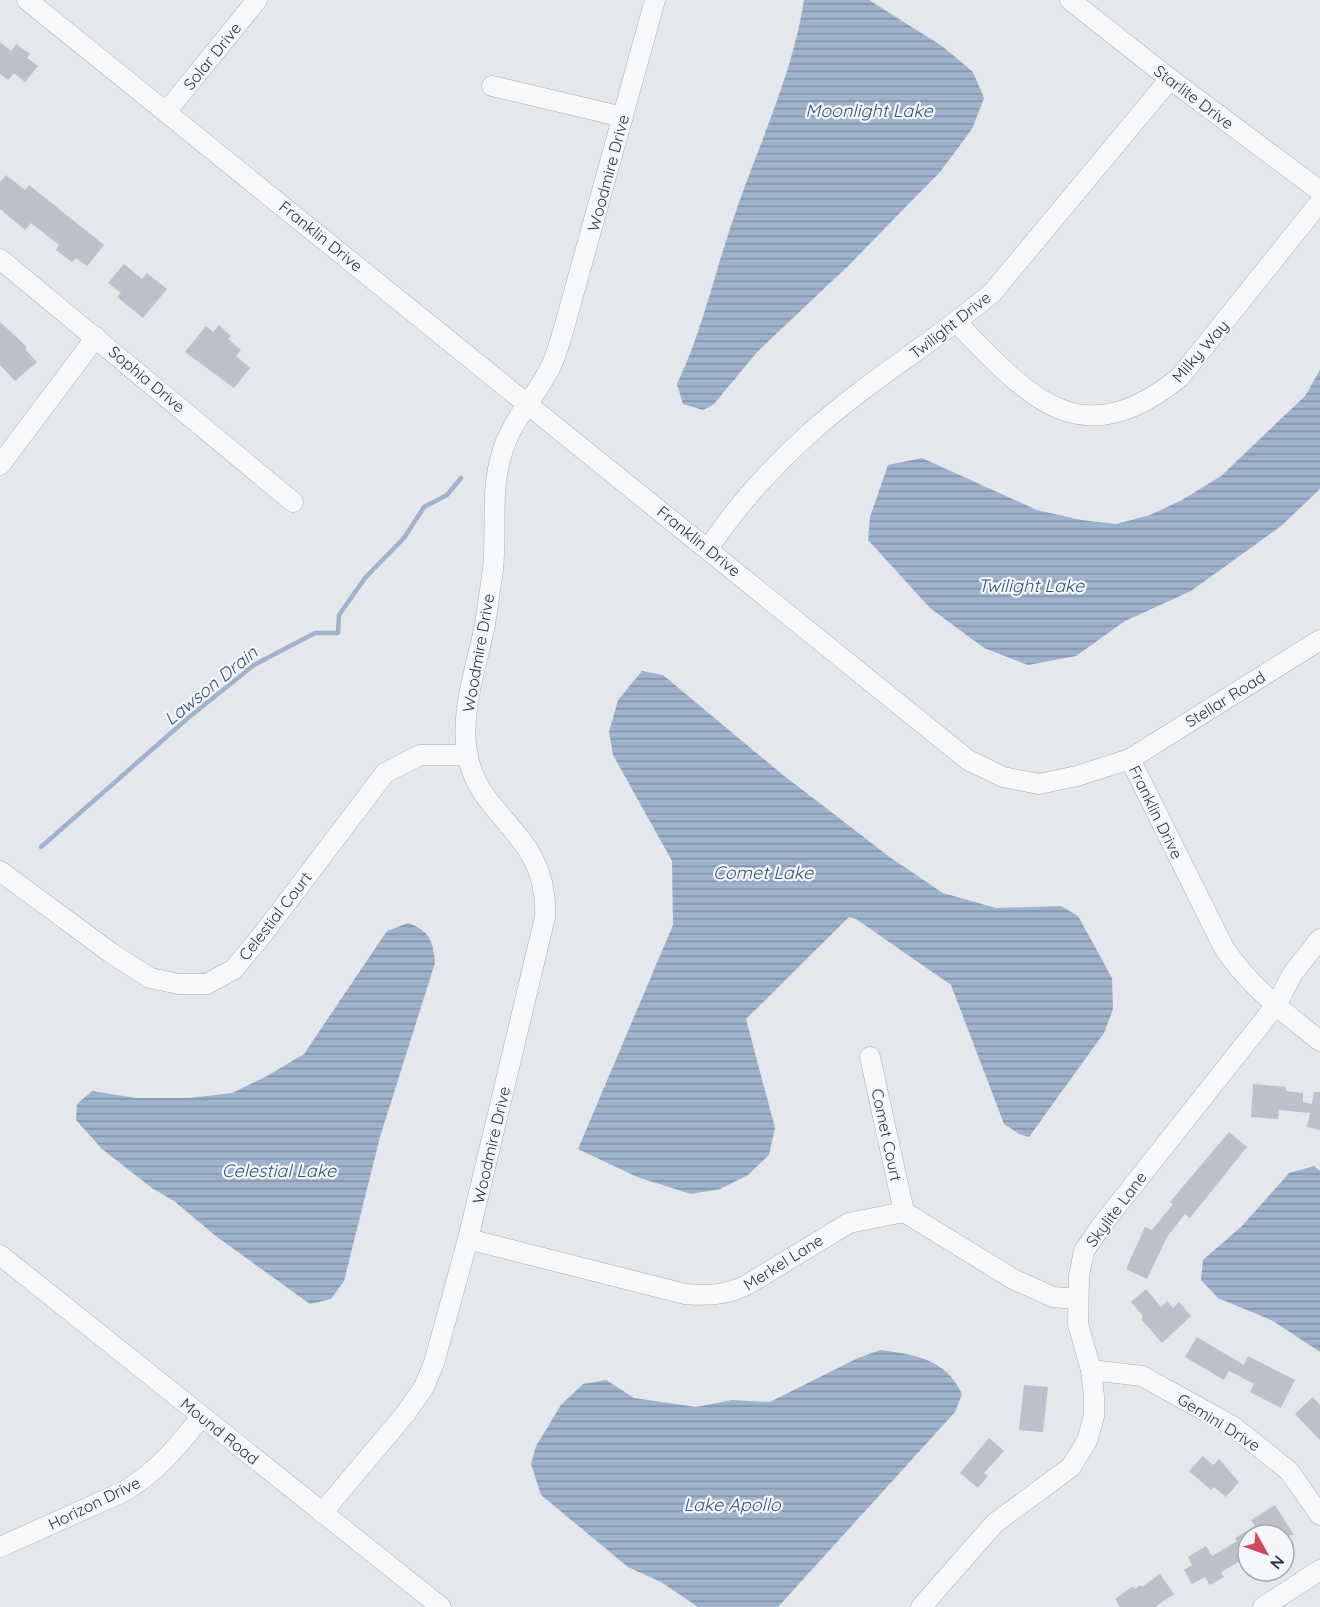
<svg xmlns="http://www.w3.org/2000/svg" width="1320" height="1607" viewBox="0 0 1320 1607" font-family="Quicksand,sans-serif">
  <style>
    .water { fill: url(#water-rules) }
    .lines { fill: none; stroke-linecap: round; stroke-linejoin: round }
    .stream { stroke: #9fb4cc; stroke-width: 4.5 }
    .building { fill: #bbc0ca }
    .minor-casing { stroke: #a9aeb7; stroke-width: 21 }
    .minor { stroke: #f7f8fa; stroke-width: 20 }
    .labels { text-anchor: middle; stroke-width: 4.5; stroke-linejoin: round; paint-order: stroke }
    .street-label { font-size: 16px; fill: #2b3445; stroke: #f4f6f9 }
    .water-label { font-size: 18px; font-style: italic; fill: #34527a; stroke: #f4f6f9 }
  </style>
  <defs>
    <pattern id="water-rules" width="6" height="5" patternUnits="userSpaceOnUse" patternTransform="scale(1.5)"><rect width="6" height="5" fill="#9fb4cc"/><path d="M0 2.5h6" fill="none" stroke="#8293a7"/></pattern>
  </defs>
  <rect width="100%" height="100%" fill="#e4e7ec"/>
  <!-- water -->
  <g class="water">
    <path d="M804,0H869L942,46L973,72L984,98L972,129L940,172L848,266L758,351L713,405L703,410L683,404L677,384C703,330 715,270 735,214C759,144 793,73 804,0Z"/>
    <path d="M1320,370V489L1281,526L1191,591L1125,621L1076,656L1028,665L984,648L930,608L868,540L870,517L888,465L922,458L1037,510L1081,520L1116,524L1150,515L1182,500L1221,476L1305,396Z"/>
    <path d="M642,671L663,675L783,775L891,858L943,893L996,908L1061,906L1078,916L1112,978L1113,1009L1104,1033L1029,1137L1019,1134L1004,1124L951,985L856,919L849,917L746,1019L775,1128L769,1155L748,1175L720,1189L691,1194L637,1177L578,1149L673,925L672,861L613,755L609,732L618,700Z"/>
    <path d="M408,923C430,931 433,941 435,963L380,1137L344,1281L331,1299L310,1304L217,1237L174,1201L152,1188L102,1149L76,1120L77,1104L92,1091L136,1098H189L232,1093L267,1076L304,1054L387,931Z"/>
    <path d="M1314,1166L1320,1171V1352L1273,1321L1218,1298L1201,1280L1203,1260L1242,1226L1289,1173Z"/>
    <path d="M880,1350C915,1354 947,1360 962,1394L955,1412L778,1607H698L661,1582L628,1567L541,1495L531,1464L536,1446L561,1405L583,1384L606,1380L634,1398L696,1407L732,1400L770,1402L858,1358Z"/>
  </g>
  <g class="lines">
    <!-- stream -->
    <path class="stream" d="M41,847L188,718L254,665L315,633H338L339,615L365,578L404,538L424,507L447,495L461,478"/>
  </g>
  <!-- building -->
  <g class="building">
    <path d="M0,42L11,51L16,44L30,54L27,58L38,66L25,82L14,73L8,80L0,74Z"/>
    <path d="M6,175L25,190L29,185L104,245L87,266L76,258L72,262L56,250L59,245L31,223L25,230L0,209V182Z"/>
    <path d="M124,264L142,279L147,273L167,289L143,318L117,297L121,293L108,283Z"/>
    <path d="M0,322L27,347L25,349L37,362L15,381L0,365Z"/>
    <path d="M219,325L231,336L228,339L241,350L236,356L250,368L234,388L185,352L206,326L213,332Z"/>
    <path d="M1253,1084L1286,1087V1091L1303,1093V1102L1312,1104L1314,1092H1320V1130L1307,1127L1310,1113L1279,1110L1278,1119L1251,1117Z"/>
    <path d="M1229,1132L1247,1147L1190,1218L1185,1214L1167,1237L1147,1279L1126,1269L1145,1227L1152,1230L1173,1204L1170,1202Z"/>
    <path d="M1146,1289L1161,1307L1167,1301L1173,1308L1179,1302L1191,1316L1162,1343L1141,1319L1143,1316L1131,1302Z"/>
    <path d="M1197,1337L1244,1365L1248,1356L1295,1380L1281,1408L1250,1392L1254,1384L1229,1371L1224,1380L1185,1357Z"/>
    <path d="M1024,1385L1048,1387L1043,1432L1019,1430Z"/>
    <path d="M1313,1397L1320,1405V1440L1295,1414Z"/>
    <path d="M989,1438L1004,1451L984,1473L988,1476L978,1488L960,1473Z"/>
    <path d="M1203,1456L1213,1465L1219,1459L1239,1482L1226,1497L1214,1487L1211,1490L1189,1471Z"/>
    <path d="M1275,1505L1294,1535H1248V1559L1247,1557L1221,1572L1224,1577L1210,1585L1205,1577L1192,1584L1184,1570L1192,1565L1188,1557L1206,1546L1212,1556L1237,1541L1235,1538L1255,1526L1251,1520Z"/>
    <path d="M1160,1574L1174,1594L1155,1607H1120L1115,1599L1133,1586L1135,1589L1140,1585L1142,1587Z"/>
  </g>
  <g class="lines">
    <defs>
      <g id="minor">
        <path d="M27,0L968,760L1003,777L1039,784L1077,776L1130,759L1320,640"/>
        <path d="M1070,0L1170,79L1320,191"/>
        <path d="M492,86L623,117"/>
        <path d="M167,111L257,0"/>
        <path d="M0,259L293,502"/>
        <path d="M957,323C1029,397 1080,458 1180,377L1320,202"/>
        <path d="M0,465L96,337"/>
        <path d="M708,549C737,505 772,467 811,432C868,381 934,342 992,293L1170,79"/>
        <path d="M1130,759L1224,948C1250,987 1284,1012 1320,1041"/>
        <path d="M0,871L111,953L150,978L179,984H207L234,969L263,934L385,773L420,755H468"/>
        <path d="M870,1057L904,1212"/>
        <path d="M468,1239L685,1294C707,1296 725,1295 745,1286L849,1223L904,1212L1013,1279L1053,1297L1078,1299"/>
        <path d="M0,1255L441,1607"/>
        <path d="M1091,1370L1142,1376L1234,1427L1289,1471L1320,1515"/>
        <path d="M322,1513L406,1413L424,1387L434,1363L468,1239L545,917C549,832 479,821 467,753C460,710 477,666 485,624C488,606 490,588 493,570C497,531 490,490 502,453C511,421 534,399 549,370C556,358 560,341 564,328L655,0"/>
        <path d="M0,1547L123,1492C156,1473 178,1446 202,1416"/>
        <path d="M921,1607L995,1523L1071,1467L1087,1441L1094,1416V1396L1091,1370L1078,1324L1079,1276L1084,1251L1101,1226L1276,1005L1293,973L1320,939"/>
        <path d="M1263,1607L1320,1570"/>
      </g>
    </defs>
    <!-- minor casing -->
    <use href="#minor" class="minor-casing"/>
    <!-- minor -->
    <use href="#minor" class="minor"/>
  </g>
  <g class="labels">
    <!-- street labels -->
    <g class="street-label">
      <text transform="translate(212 56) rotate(-51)" y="6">Solar Drive</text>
      <text transform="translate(1194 97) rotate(37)" y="6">Starlite Drive</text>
      <text transform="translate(608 173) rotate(-75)" y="6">Woodmire Drive</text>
      <text transform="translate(321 236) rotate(39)" y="6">Franklin Drive</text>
      <text transform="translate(950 325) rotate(-38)" y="6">Twilight Drive</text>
      <text transform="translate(1200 351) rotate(-49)" y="6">Milky Way</text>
      <text transform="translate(147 379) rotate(40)" y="6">Sophia Drive</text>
      <text transform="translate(699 541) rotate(39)" y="6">Franklin Drive</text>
      <text transform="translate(478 653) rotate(-80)" y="6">Woodmire Drive</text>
      <text transform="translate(1225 699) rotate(-32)" y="6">Stellar Road</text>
      <text transform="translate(1156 812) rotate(64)" y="6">Franklin Drive</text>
      <text transform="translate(275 916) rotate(-52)" y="6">Celestial Court</text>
      <text transform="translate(887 1135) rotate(78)" y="6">Comet Court</text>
      <text transform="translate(491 1145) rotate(-77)" y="6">Woodmire Drive</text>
      <text transform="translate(1116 1209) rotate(-53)" y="6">Skylite Lane</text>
      <text transform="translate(783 1262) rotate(-32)" y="6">Merkel Lane</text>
      <text transform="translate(1219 1422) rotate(32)" y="6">Gemini Drive</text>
      <text transform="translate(220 1431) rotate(39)" y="6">Mound Road</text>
      <text transform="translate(94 1503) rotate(-26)" y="6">Horizon Drive</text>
    </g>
    <!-- water labels -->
    <g class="water-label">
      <text x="869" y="117">Moonlight Lake</text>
      <text x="1031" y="592">Twilight Lake</text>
      <text transform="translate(211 686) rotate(-39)" y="6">Lawson Drain</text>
      <text x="763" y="879">Comet Lake</text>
      <text x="279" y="1177">Celestial Lake</text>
      <text x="732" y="1511">Lake Apollo</text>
    </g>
  </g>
  <!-- north arrow -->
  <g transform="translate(1266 1553) rotate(130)"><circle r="28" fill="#f4f6f9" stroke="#a4a8b1" stroke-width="1.5"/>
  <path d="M0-4.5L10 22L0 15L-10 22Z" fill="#d1495b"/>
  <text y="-9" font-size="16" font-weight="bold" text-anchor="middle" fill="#2b3445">N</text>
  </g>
</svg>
